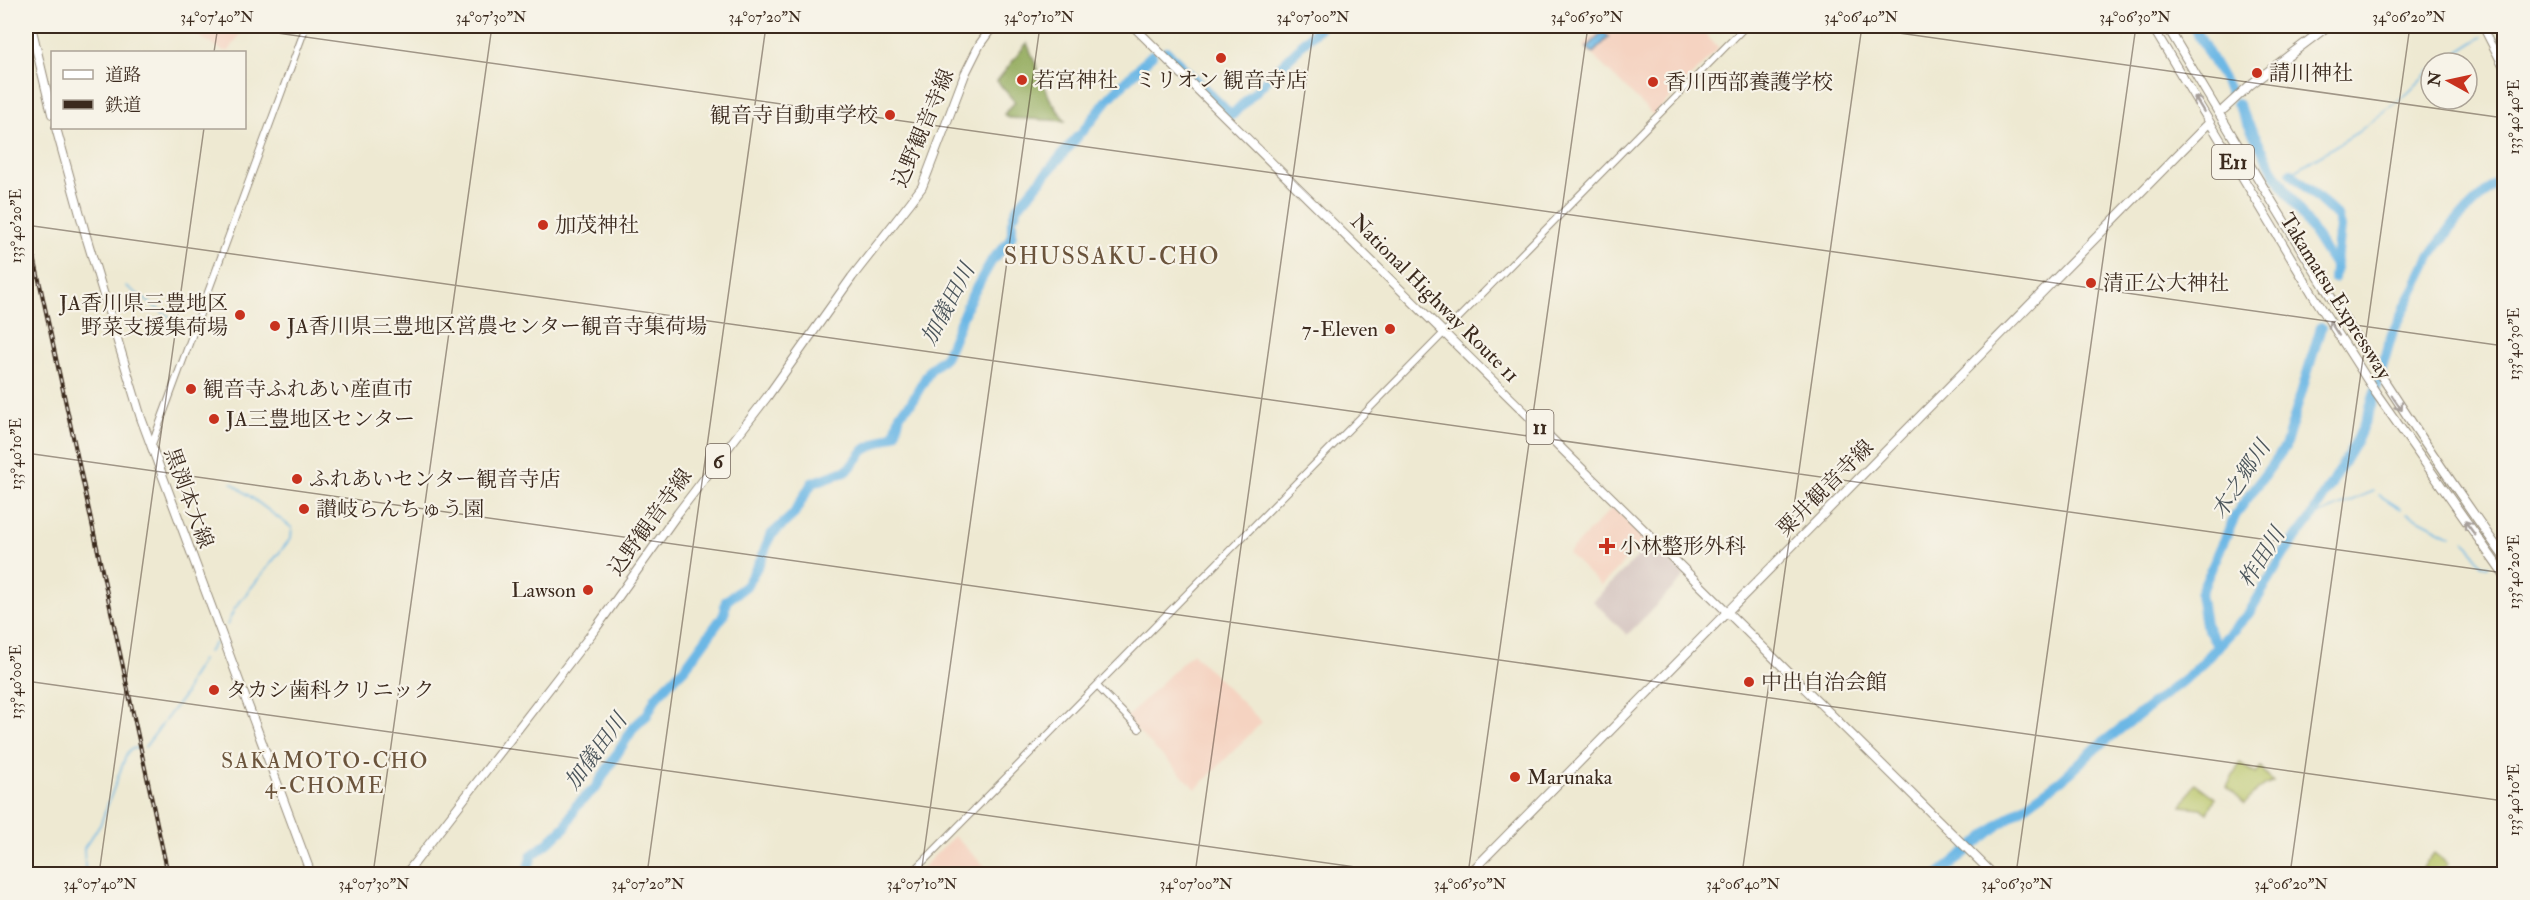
<svg xmlns="http://www.w3.org/2000/svg" width="2530" height="900" viewBox="0 0 2530 900" font-family="'IM FELL Double Pica','Noto Serif JP',serif">
  <style>
    .built { fill: #f5d3c1 }
    .industrial { fill: #d1c0bc }
    .green { fill: #b8c567; stroke: #7a7842; stroke-width: 1.5 }
    .forest { fill: #92aa5c; stroke: #666a3d; stroke-width: 1.5 }
    .water { fill: #6cb7e5; stroke: #547082; stroke-width: 1.5 }
    .lines { fill: none; stroke-linecap: round; stroke-linejoin: round }
    .stream { stroke: #6cb7e5; stroke-width: 1.5 }
    .river { stroke: #6cb7e5; stroke-width: 10 }
    .minor-casing { stroke: #948a78; stroke-width: 8 }
    .major-casing { stroke: #948a78; stroke-width: 10 }
    .highway-casing { stroke: #948a78; stroke-width: 10 }
    .minor { stroke: #fff; stroke-width: 6 }
    .major { stroke: #fff; stroke-width: 8 }
    .highway { stroke: #fff; stroke-width: 8 }
    .rail-casing { stroke: #3b2a1e; stroke-width: 4 }
    .rail { stroke: #f7f3e8; stroke-width: 1.5; stroke-dasharray: 4.5; stroke-linecap: butt }
    .oneway { stroke: #a79f9a }
    .ticks { fill: none; stroke: #3b2a1e; stroke-width: 1.5; stroke-opacity: 0.45 }
    .poi-dot { fill: #c8321e; stroke: #f7f3e8; stroke-width: 2 }
    .labels { text-anchor: middle; stroke-width: 4.5; stroke-linejoin: round; paint-order: stroke }
    .shield { fill: #f7f3e8; stroke: #73665b; stroke-width: 1.5 }
    .shield-label { font-size: 20px; font-weight: bold; fill: #3b2a1e }
    .poi-label { font-size: 21px; fill: #3b2a1e; stroke: #f7f3e8; text-anchor: start }
    .street-label { font-size: 21px; fill: #3b2a1e; stroke: #f7f3e8 }
    .water-label { font-size: 22px; font-style: italic; fill: #4a545a; stroke: #f7f3e8 }
    .neighbourhood-label { font-size: 22px; letter-spacing: 1.5px; fill: #6b543c; stroke: #f7f3e8 }
    .quarter-label { font-size: 24px; letter-spacing: 1.5px; fill: #6b543c; stroke: #f7f3e8 }
    .neatline { fill: none; stroke: #3b2a1e; stroke-width: 2 }
    .ticks-label { font-size: 15px; text-anchor: middle; fill: #3b2a1e }
  </style>
  <rect width="100%" height="100%" fill="#f7f3e8"/>
  <filter id="ink" filterUnits="userSpaceOnUse"><feTurbulence type="fractalNoise" baseFrequency=".0167" numOctaves="2"/><feDisplacementMap in="SourceGraphic" scale="12" xChannelSelector="R" yChannelSelector="G"/><feConvolveMatrix kernelMatrix="1 2 1 2 8 2 1 2 1" color-interpolation-filters="sRGB"/></filter>
  <filter id="wash" filterUnits="userSpaceOnUse"><feTurbulence type="fractalNoise" baseFrequency=".008" numOctaves="4" result="noise"/><feDisplacementMap in="SourceGraphic" scale="24" xChannelSelector="R" yChannelSelector="G"/><feGaussianBlur stdDeviation="1.35" result="paint"/><feColorMatrix in="noise" values="0 0 0 0 0 0 0 0 0 0 0 0 0 0 0 0 0 1.4 0 .05"/><feComposite in="paint" operator="in"/></filter>
  <g filter="url(#wash)">
    <rect width="100%" height="100%" fill="#eee9d2"/>
    <!-- built -->
    <g class="built">
      <path d="M184,26H252L240,34L229,51H224L186,29Z"/>
      <path d="M1603,26H1696L1719,48L1653,115L1583,46Z"/>
      <path d="M1613,507L1646,539L1601,586L1568,553Z"/>
      <path d="M1192,653L1262,722L1196,789L1125,719Z"/>
      <path d="M954,836L993,874H916Z"/>
    </g>
    <!-- industrial -->
    <path class="industrial" d="M1651,543L1685,576L1627,635L1593,601Z"/>
    <!-- green -->
    <g class="green">
      <path d="M2240,763L2256,774L2261,768L2273,782L2257,790L2245,804L2227,787Z"/>
      <path d="M2195,783L2215,798L2208,813L2201,808L2182,806Z"/>
      <path d="M2434,853L2448,864L2440,874H2418Z"/>
    </g>
    <!-- forest -->
    <path class="forest" d="M1027,43L1050,99L1065,121L1009,118L1004,114L1015,102L997,81Z"/>
    <!-- water -->
    <path class="water" d="M1603,32L1609,37L1593,53L1587,48Z"/>
    <g class="lines">
      <!-- stream -->
      <g class="stream">
        <path d="M2494,39L2504,40"/>
        <path d="M2441,63L2482,37"/>
        <path d="M2291,173L2358,132L2408,93L2431,70"/>
        <path d="M126,286L178,323"/>
        <path d="M2379,495L2401,509"/>
        <path d="M2407,513L2451,536"/>
        <path d="M2311,518L2373,491"/>
        <path d="M2465,540L2482,565L2489,566"/>
        <path d="M227,625L235,608L291,538L292,528L232,483"/>
        <path d="M208,652L215,643"/>
        <path d="M145,747L185,694L190,679L202,660"/>
        <path d="M89,874L85,868L84,848L100,825L127,753L131,749L138,748"/>
      </g>
      <!-- river -->
      <g class="river">
        <path d="M2193,26L2231,93"/>
        <path d="M1302,44L1321,26"/>
        <path d="M1166,51L1227,111"/>
        <path d="M2237,103L2277,177"/>
        <path d="M1232,115L1298,49"/>
        <path d="M1083,131L1110,97L1152,55"/>
        <path d="M2291,173L2337,216L2340,227L2334,278"/>
        <path d="M2280,181L2336,268"/>
        <path d="M1014,215L1018,207L1078,136"/>
        <path d="M725,606L726,601L746,586L761,560L770,536L793,515L812,483L848,470L864,450L895,434L900,414L911,403L930,370L946,356L969,301L992,260L1009,242L1012,234V222"/>
        <path d="M2218,647L2205,624L2200,594L2236,514L2285,447L2321,327"/>
        <path d="M672,681L685,668L723,616L725,611"/>
        <path d="M552,839L566,826L576,806L596,787L634,727L647,715L656,697L668,684"/>
        <path d="M526,874L532,855L548,843"/>
        <path d="M1939,874L2000,824L2061,780L2096,748L2196,670L2249,613L2284,554L2311,518L2358,438L2369,412L2392,334L2431,255L2455,222L2504,175"/>
      </g>
    </g>
  </g>
  <g filter="url(#ink)">
    <g class="lines">
      <defs>
        <g id="minor">
          <path d="M2482,26L2504,69"/>
          <path d="M151,447L306,26"/>
          <path d="M1097,686L1139,729"/>
          <path d="M911,874L1746,26"/>
        </g>
        <g id="major">
          <path d="M31,26L52,114"/>
          <path d="M2224,109L2250,85L2328,26"/>
          <path d="M56,128L86,236L141,418L311,874"/>
          <path d="M406,874L596,628L678,513L767,397L852,277L910,203L922,187L929,169L965,74L980,44L993,26"/>
          <path d="M1469,874L2206,126"/>
        </g>
        <g id="highway">
          <path d="M1133,26L1993,874"/>
          <path d="M2152,26L2315,298L2376,393L2504,575"/>
          <path d="M2167,26C2274,207 2382,386 2504,557"/>
        </g>
      </defs>
      <!-- minor casing -->
      <use href="#minor" class="minor-casing"/>
      <!-- major casing -->
      <use href="#major" class="major-casing"/>
      <!-- highway casing -->
      <use href="#highway" class="highway-casing"/>
      <!-- minor -->
      <use href="#minor" class="minor"/>
      <!-- major -->
      <use href="#major" class="major"/>
      <!-- highway -->
      <use href="#highway" class="highway"/>
      <defs>
        <path id="rail" d="M26,220L168,874"/>
      </defs>
      <!-- rail casing -->
      <use href="#rail" class="rail-casing"/>
      <!-- rail -->
      <use href="#rail" class="rail"/>
    </g>
    <!-- one-way arrows -->
    <defs><path id="oneway-shaft" d="M-6 0H5M1.5-3L5.5 0L1.5 3" fill="none" stroke-width="1.6" stroke-linecap="round" stroke-linejoin="round" transform="scale(1.5)"/></defs>
    <g class="oneway">
      <use href="#oneway-shaft" transform="translate(2199 104) rotate(-121)"/>
      <use href="#oneway-shaft" transform="translate(2334 328) rotate(-123)"/>
      <use href="#oneway-shaft" transform="translate(2397 403) rotate(56)"/>
      <use href="#oneway-shaft" transform="translate(2470 528) rotate(-126)"/>
    </g>
  </g>
  <!-- ticks -->
  <path class="ticks" d="M227,26L2504,346M1849,26L2504,118M214,52L218,26M26,225L2504,573M26,453L2504,801M26,681L1405,874M99,874L204,128M373,874L492,26M647,874L766,26M921,874L1040,26M1195,874L1314,26M1468,874L1588,26M1742,874L1862,26M2016,874L2136,26M2290,874L2410,26"/>
  <!-- markers -->
  <g class="poi-dot">
    <circle cx="1221" cy="58" r="6"/>
    <circle cx="2257" cy="73" r="6"/>
    <circle cx="1022" cy="80" r="6"/>
    <circle cx="1653" cy="82" r="6"/>
    <circle cx="890" cy="115" r="6"/>
    <circle cx="543" cy="225" r="6"/>
    <circle cx="2091" cy="283" r="6"/>
    <circle cx="240" cy="315" r="6"/>
    <circle cx="275" cy="326" r="6"/>
    <circle cx="1390" cy="329" r="6"/>
    <circle cx="191" cy="389" r="6"/>
    <circle cx="214" cy="419" r="6"/>
    <circle cx="297" cy="479" r="6"/>
    <circle cx="304" cy="509" r="6"/>
    <path d="M1604 537h6v6h6v6h-6v6h-6v-6h-6v-6h6z"/>
    <circle cx="588" cy="590" r="6"/>
    <circle cx="1749" cy="682" r="6"/>
    <circle cx="214" cy="690" r="6"/>
    <circle cx="1515" cy="777" r="6"/>
  </g>
  <g class="labels">
    <!-- shield labels -->
    <g class="shield">
      <rect x="2212" y="145" width="42" height="34" rx="4.5"/>
      <rect x="1526.5" y="410" width="27" height="34" rx="4.5"/>
      <rect x="706" y="444" width="24" height="34" rx="4.5"/>
    </g>
    <g class="shield-label">
      <text x="2233" y="169">E11</text>
      <text x="1540" y="434">11</text>
      <text x="718" y="468">6</text>
    </g>
    <!-- poi labels -->
    <g class="poi-label">
      <text x="2269" y="80">請川神社</text>
      <text x="1034" y="87">若宮神社</text>
      <text x="1221" y="87" text-anchor="middle">ミリオン 観音寺店</text>
      <text x="1665" y="89">香川西部養護学校</text>
      <text x="878" y="122" text-anchor="end">観音寺自動車学校</text>
      <text x="555" y="232">加茂神社</text>
      <text x="2103" y="290">清正公大神社</text>
      <text x="228" y="310" text-anchor="end">JA香川県三豊地区<tspan x="228" dy="24">野菜支援集荷場</tspan></text>
      <text x="287" y="333">JA香川県三豊地区営農センター観音寺集荷場</text>
      <text x="1378" y="336" text-anchor="end">7-Eleven</text>
      <text x="203" y="396">観音寺ふれあい産直市</text>
      <text x="226" y="426">JA三豊地区センター</text>
      <text x="309" y="486">ふれあいセンター観音寺店</text>
      <text x="316" y="516">讃岐らんちゅう園</text>
      <text x="1620" y="553">小林整形外科</text>
      <text x="576" y="597" text-anchor="end">Lawson</text>
      <text x="1761" y="689">中出自治会館</text>
      <text x="226" y="697">タカシ歯科クリニック</text>
      <text x="1527" y="784">Marunaka</text>
    </g>
    <!-- street labels -->
    <g class="street-label">
      <text transform="translate(923 128) rotate(-67)" y="7">込野観音寺線</text>
      <text transform="translate(2336 296) rotate(58)" y="7">Takamatsu Expressway</text>
      <text transform="translate(1435 298) rotate(45)" y="7">National Highway Route 11</text>
      <text transform="translate(1825 488) rotate(-45)" y="7">粟井観音寺線</text>
      <text transform="translate(189 498) rotate(70)" y="7">黒渕本大線</text>
      <text transform="translate(650 522) rotate(-54)" y="7">込野観音寺線</text>
    </g>
    <!-- water labels -->
    <g class="water-label">
      <text transform="translate(947 304) rotate(-62)" y="8">加儀田川</text>
      <text transform="translate(2240 479) rotate(-57)" y="8">木之郷川</text>
      <text transform="translate(2261 557) rotate(-58)" y="8">柞田川</text>
      <text transform="translate(595 751) rotate(-54)" y="8">加儀田川</text>
    </g>
    <!-- neighbourhood labels -->
    <g class="neighbourhood-label">
      <text x="325" y="768">SAKAMOTO-CHO<tspan x="325" dy="25">4-CHOME</tspan></text>
    </g>
    <!-- quarter labels -->
    <g class="quarter-label">
      <text x="1112" y="264">SHUSSAKU-CHO</text>
    </g>
  </g>
  <!-- margin -->
  <rect width="2530" height="900" fill="none" stroke="#f7f3e8" stroke-width="66"/>
  <!-- legend -->
  <rect x="51" y="51" width="195" height="78" fill="#f7f3e8" stroke="#aca397" stroke-width="1.5"/>
  <rect x="63" y="70" width="30" height="9" fill="#ffffff" stroke="#aca397" stroke-width="1.5"/>
  <text x="105" y="81" font-size="18" fill="#3b2a1e">道路</text>
  <rect x="63" y="100" width="30" height="9" fill="#3b2a1e" stroke="#aca397" stroke-width="1.5"/>
  <text x="105" y="111" font-size="18" fill="#3b2a1e">鉄道</text>
  <!-- north arrow -->
  <g transform="translate(2449 81) rotate(278)"><circle r="28" fill="#f7f3e8" stroke="#aca397" stroke-width="1.5"/>
  <path d="M0-4.5L10 22L0 15L-10 22Z" fill="#c8321e"/>
  <text y="-9" font-size="16" font-weight="bold" text-anchor="middle" fill="#3b2a1e">N</text>
  </g>
  <rect x="33" y="33" width="2464" height="834" class="neatline"/>
  <g class="ticks-label">
    <text x="217" y="22">34°07'40"N</text>
    <text x="491" y="22">34°07'30"N</text>
    <text x="765" y="22">34°07'20"N</text>
    <text x="1039" y="22">34°07'10"N</text>
    <text x="1313" y="22">34°07'00"N</text>
    <text x="1587" y="22">34°06'50"N</text>
    <text x="1861" y="22">34°06'40"N</text>
    <text x="2135" y="22">34°06'30"N</text>
    <text x="2409" y="22">34°06'20"N</text>
    <text transform="translate(2514 117) rotate(-90)" y="5">133°40'40"E</text>
    <text transform="translate(16 226) rotate(-90)" y="5">133°40'20"E</text>
    <text transform="translate(2514 344) rotate(-90)" y="5">133°40'30"E</text>
    <text transform="translate(16 454) rotate(-90)" y="5">133°40'10"E</text>
    <text transform="translate(2514 572) rotate(-90)" y="5">133°40'20"E</text>
    <text transform="translate(16 682) rotate(-90)" y="5">133°40'00"E</text>
    <text transform="translate(2514 800) rotate(-90)" y="5">133°40'10"E</text>
    <text x="100" y="889">34°07'40"N</text>
    <text x="374" y="889">34°07'30"N</text>
    <text x="648" y="889">34°07'20"N</text>
    <text x="922" y="889">34°07'10"N</text>
    <text x="1196" y="889">34°07'00"N</text>
    <text x="1470" y="889">34°06'50"N</text>
    <text x="1743" y="889">34°06'40"N</text>
    <text x="2017" y="889">34°06'30"N</text>
    <text x="2291" y="889">34°06'20"N</text>
  </g>
</svg>
